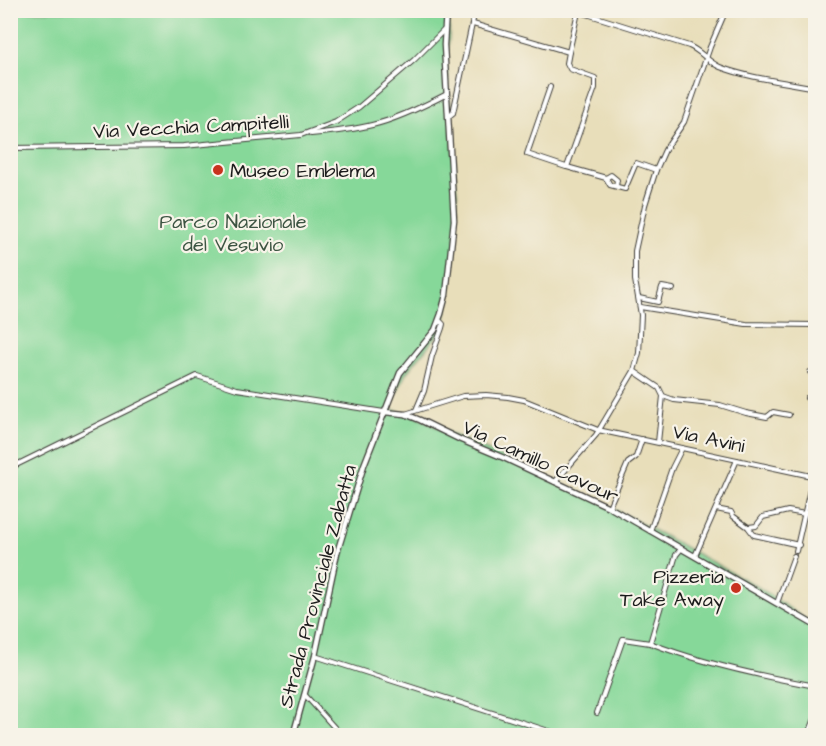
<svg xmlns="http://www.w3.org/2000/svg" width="826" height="746" viewBox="0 0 826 746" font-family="'Architects Daughter',sans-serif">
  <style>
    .green { fill: #86d899; stroke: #517a5a; stroke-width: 1.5 }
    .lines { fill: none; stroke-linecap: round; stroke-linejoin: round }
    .minor-casing { stroke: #3b3934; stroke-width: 6 }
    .tertiary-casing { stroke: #3b3934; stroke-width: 7 }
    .minor { stroke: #fff; stroke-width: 4 }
    .tertiary { stroke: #fff; stroke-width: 4.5 }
    .poi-dot { fill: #c8321e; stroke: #f7f3e8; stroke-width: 2 }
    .labels { text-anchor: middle; stroke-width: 4.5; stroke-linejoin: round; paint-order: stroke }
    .street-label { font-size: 20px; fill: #1c1c1c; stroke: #f7f3e8 }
    .poi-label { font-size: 20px; fill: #1c1c1c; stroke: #f7f3e8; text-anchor: start }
    .park-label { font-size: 20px; fill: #3c5442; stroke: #f7f3e8 }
  </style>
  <rect width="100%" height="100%" fill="#f7f3e8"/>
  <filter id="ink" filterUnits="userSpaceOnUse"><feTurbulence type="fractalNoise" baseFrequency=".0167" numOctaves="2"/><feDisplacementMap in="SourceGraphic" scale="12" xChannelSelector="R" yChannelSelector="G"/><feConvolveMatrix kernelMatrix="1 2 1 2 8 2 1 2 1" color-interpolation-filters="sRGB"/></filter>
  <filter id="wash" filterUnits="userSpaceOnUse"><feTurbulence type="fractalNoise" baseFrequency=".008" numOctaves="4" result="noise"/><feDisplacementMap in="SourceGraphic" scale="24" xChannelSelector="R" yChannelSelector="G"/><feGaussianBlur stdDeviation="1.35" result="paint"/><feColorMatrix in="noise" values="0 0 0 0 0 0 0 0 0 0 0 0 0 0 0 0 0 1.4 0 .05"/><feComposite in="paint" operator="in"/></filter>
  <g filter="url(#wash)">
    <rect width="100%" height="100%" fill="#e8deba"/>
    <!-- green -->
    <path class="green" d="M10,11H450L447,68L457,197L455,247L449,293L443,328L406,373L389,409L417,416L442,430L599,501L756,586L815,626V735H11Z"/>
  </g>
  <g filter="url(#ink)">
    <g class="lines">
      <defs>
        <g id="minor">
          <path d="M574,10L689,46C701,51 708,62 720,67C748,78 786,82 816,88"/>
          <path d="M473,24L569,52L567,63L570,69L595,78V88L567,167L606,178L611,175L617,180L616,186"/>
          <path d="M569,52L578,12"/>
          <path d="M550,87L527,154L566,167"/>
          <path d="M448,117L453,113L475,10"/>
          <path d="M311,134C332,132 352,130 372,125C398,119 424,106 447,94"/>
          <path d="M10,148L184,146L301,135L336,122L359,107L414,60L444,30"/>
          <path d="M606,178L610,185L625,189L636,163L656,170"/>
          <path d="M639,298L658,302L662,287L673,289"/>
          <path d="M640,307L746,324L816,325"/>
          <path d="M634,371L659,388L663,396L674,400L720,405L746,413L767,417L773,412L789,415"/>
          <path d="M810,372L816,373"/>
          <path d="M807,398L816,400"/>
          <path d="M416,410L424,391L432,356L442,328L443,324L439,320"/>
          <path d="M405,414L463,396L486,395L508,397L524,400L598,430L816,477"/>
          <path d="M658,442L663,396"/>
          <path d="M10,468L197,376L237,389L384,412"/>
          <path d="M555,482L596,435L634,371L639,353L641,315L635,280V251L645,205L656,170L665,150L684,122L710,47L726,10"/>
          <path d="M609,507L628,463L636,457L642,439"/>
          <path d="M716,509L731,512L733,516L748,527L754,535L799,545"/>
          <path d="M749,527L756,526L763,517L788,511L805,514"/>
          <path d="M650,531L672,468L682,448"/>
          <path d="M681,549L676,555L650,643C704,664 759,676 816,686"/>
          <path d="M796,551L816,463"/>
          <path d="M695,556L737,460"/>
          <path d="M777,603L794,556"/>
          <path d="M315,656L558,734"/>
          <path d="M305,695L342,736"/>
          <path d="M597,713L623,639L650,643"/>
          <path d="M808,736L816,716"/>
        </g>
        <g id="tertiary">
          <path d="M384,412L405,414L420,420L461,440L504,458L609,507L816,626"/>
          <path d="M293,736L315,656L337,553L364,465L400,373L435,330L441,314L446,295L454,220L444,45L446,10"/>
        </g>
      </defs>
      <!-- minor casing -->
      <use href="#minor" class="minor-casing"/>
      <!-- tertiary casing -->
      <use href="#tertiary" class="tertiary-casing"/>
      <!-- minor -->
      <use href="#minor" class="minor"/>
      <!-- tertiary -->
      <use href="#tertiary" class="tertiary"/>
    </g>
  </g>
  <!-- markers -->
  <g class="poi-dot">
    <circle cx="218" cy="170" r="6"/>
    <circle cx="736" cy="588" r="6"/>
  </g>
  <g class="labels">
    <!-- street labels -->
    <g class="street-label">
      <text transform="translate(191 126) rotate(-3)" y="7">Via Vecchia Campitelli</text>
      <text transform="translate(709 438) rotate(12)" y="7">Via Avini</text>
      <text transform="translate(541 461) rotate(25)" y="7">Via Camillo Cavour</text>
      <text transform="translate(317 586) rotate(-75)" y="7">Strada Provinciale Zabatta</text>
    </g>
    <!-- poi labels -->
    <g class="poi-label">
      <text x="230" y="177">Museo Emblema</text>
      <text x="724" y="583" text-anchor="end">Pizzeria<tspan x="724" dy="23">Take Away</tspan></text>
    </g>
    <!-- park labels -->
    <g class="park-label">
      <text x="233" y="228">Parco Nazionale<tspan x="233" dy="23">del Vesuvio</tspan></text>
    </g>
  </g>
  <!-- margin -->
  <rect width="826" height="746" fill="none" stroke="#f7f3e8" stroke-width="36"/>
</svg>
